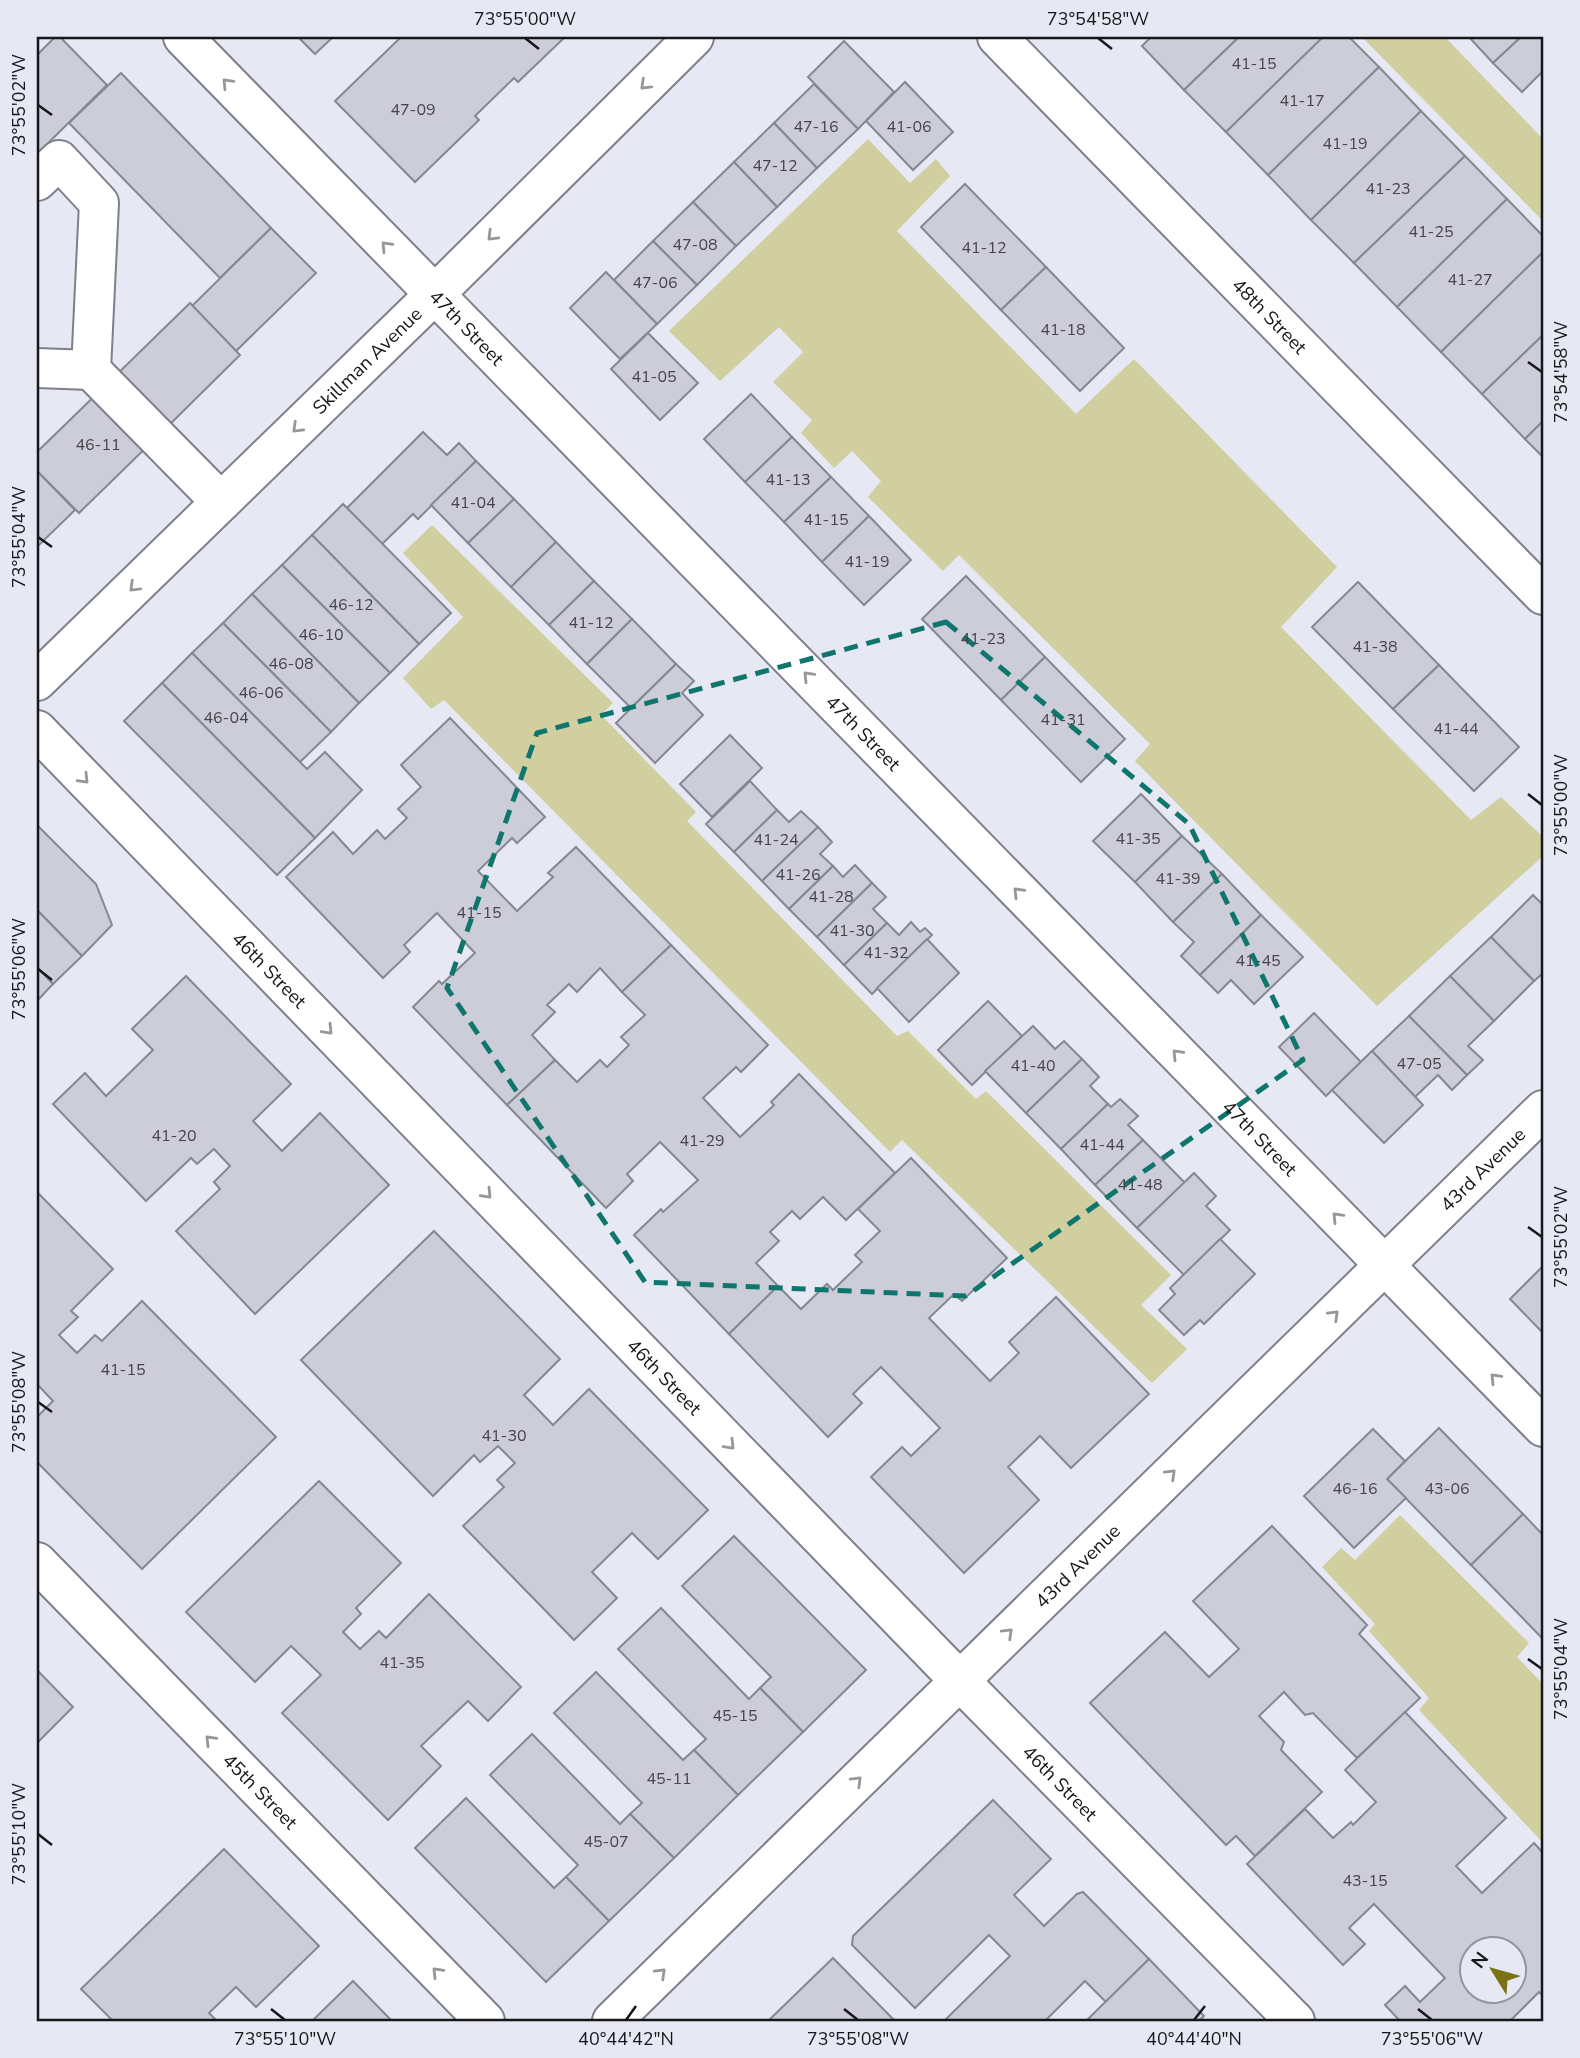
<svg xmlns="http://www.w3.org/2000/svg" width="1580" height="2058" viewBox="0 0 1580 2058" font-family="'Nunito Sans',sans-serif">
  <style>
    .green { fill: #d1ce9f }
    .building { fill: #cccdd9; stroke: #858791; stroke-width: 2; fill-rule: evenodd }
    .lines { fill: none; stroke-linecap: round; stroke-linejoin: round }
    .minor-casing { stroke: #7e7f8a; stroke-width: 42 }
    .minor { stroke: #fff; stroke-width: 38 }
    .oneway { stroke: #979798 }
    .marked { fill: none; stroke: #0f766e; stroke-width: 5; stroke-dasharray: 14 9; stroke-linejoin: round }
    .ticks { fill: none; stroke: #17171b; stroke-width: 2.5 }
    .labels { text-anchor: middle; stroke-width: 5; stroke-linejoin: round; paint-order: stroke }
    .number-label { font-size: 16px; fill: #44444a }
    .street-label { font-size: 19px; fill: #17171b; stroke: #e6e8f3 }
    .neatline { fill: none; stroke: #17171b; stroke-width: 2.5 }
    .ticks-label { font-size: 18px; text-anchor: middle; fill: #17171b }
  </style>
  <rect width="100%" height="100%" fill="#e6e8f3"/>
  <!-- green -->
  <g class="green">
    <path d="M1362,37H1445L1543,139V221Z"/>
    <path d="M868,139L910,183L936,159L950,176L897,231L1076,414L1134,359L1337,567L1281,627L1471,820L1501,797L1543,837V856L1377,1006L1135,761L1150,744L959,555L943,571L868,497L881,481L852,451L834,468L801,433L812,420L773,382L803,352L779,327L720,381L669,331Z"/>
    <path d="M432,525L613,703L601,715L696,812L687,821L897,1036L908,1031L976,1099L986,1091L1171,1275L1141,1305L1187,1349L1152,1383L902,1140L890,1152L444,700L431,709L403,678L463,617L403,553Z"/>
    <path d="M1400,1515L1529,1643L1517,1657L1543,1684V1843L1419,1710L1429,1698L1369,1631L1375,1624L1322,1567L1341,1548L1355,1560Z"/>
  </g>
  <!-- building -->
  <g class="building">
    <path d="M55,37H60L107,85L37,154V55Z"/>
    <path d="M298,37H333L315,54Z"/>
    <path d="M401,37H565L518,82L514,78L475,116L479,120L415,182L335,101Z"/>
    <path d="M1151,37H1239L1184,90L1142,46Z"/>
    <path d="M1239,37H1323L1226,132L1184,90Z"/>
    <path d="M1323,37H1349L1379,67L1268,175L1226,132Z"/>
    <path d="M1469,37H1521L1493,63Z"/>
    <path d="M1521,37H1543V71L1522,92L1493,63Z"/>
    <path d="M844,41L894,92L858,129L808,77Z"/>
    <path d="M1379,67L1421,111L1311,220L1268,175Z"/>
    <path d="M121,73L271,228L220,278L69,123Z"/>
    <path d="M905,82L953,132L913,170L866,121Z"/>
    <path d="M814,84L858,129L817,168L774,123Z"/>
    <path d="M1421,111L1465,156L1354,263L1311,220Z"/>
    <path d="M774,123L817,168L777,207L734,162Z"/>
    <path d="M1465,156L1507,199L1397,307L1354,263Z"/>
    <path d="M734,162L777,207L736,246L693,202Z"/>
    <path d="M965,184L1046,267L1001,310L921,227Z"/>
    <path d="M1507,199L1543,236V252L1441,352L1397,307Z"/>
    <path d="M693,202L736,246L697,285L653,241Z"/>
    <path d="M271,228L316,273L236,351L192,306Z"/>
    <path d="M653,241L697,285L657,324L614,280Z"/>
    <path d="M1543,252V335L1482,394L1441,352Z"/>
    <path d="M1046,267L1124,348L1080,391L1001,310Z"/>
    <path d="M606,272L657,324L620,359L570,308Z"/>
    <path d="M190,303L240,355L159,435L108,383Z"/>
    <path d="M648,333L698,383L660,420L611,369Z"/>
    <path d="M1543,335V421L1525,439L1482,394Z"/>
    <path d="M108,383L159,435L79,513L37,471V452Z"/>
    <path d="M751,394L792,437L745,482L704,439Z"/>
    <path d="M1543,421V457L1525,439Z"/>
    <path d="M423,432L447,455L459,443L476,461L418,519L413,514L382,544L347,508Z"/>
    <path d="M792,437L831,477L784,522L745,482Z"/>
    <path d="M476,461L514,499L468,543L431,505Z"/>
    <path d="M37,471L75,510L37,547Z"/>
    <path d="M831,477L869,516L822,562L784,522Z"/>
    <path d="M514,499L556,542L511,587L468,543Z"/>
    <path d="M343,504L451,613L419,644L312,535Z"/>
    <path d="M869,516L911,560L864,605L822,562Z"/>
    <path d="M312,535L419,644L390,673L282,565Z"/>
    <path d="M556,542L594,581L549,625L511,587Z"/>
    <path d="M282,565L390,673L359,703L252,594Z"/>
    <path d="M966,576L1045,657L1001,700L922,619Z"/>
    <path d="M594,581L632,619L587,664L549,625Z"/>
    <path d="M1358,582L1439,665L1393,709L1312,627Z"/>
    <path d="M252,594L359,703L331,732L223,623Z"/>
    <path d="M632,619L676,664L631,708L587,664Z"/>
    <path d="M223,623L331,732L300,762L192,653Z"/>
    <path d="M192,653L307,769L325,752L362,790L315,838L162,683Z"/>
    <path d="M1045,657L1125,739L1081,782L1001,700Z"/>
    <path d="M676,664L694,681L682,693L703,715L655,763L616,723Z"/>
    <path d="M1439,665L1519,747L1474,791L1393,709Z"/>
    <path d="M162,683L315,838L277,875L124,721Z"/>
    <path d="M450,718L545,817L517,843L512,838L478,871L517,911L553,877L548,873L576,847L671,945L622,992L600,968L577,992L569,984L547,1005L555,1012L532,1035L555,1060L507,1105L413,1007L439,981L442,984L475,953L437,913L404,945L410,952L383,978L286,877L333,832L353,854L377,830L385,839L407,818L398,809L421,787L401,765Z"/>
    <path d="M730,735L762,768L712,817L680,784Z"/>
    <path d="M750,781L777,810L734,852L706,824Z"/>
    <path d="M1141,794L1182,836L1135,882L1093,841Z"/>
    <path d="M777,810L789,822L801,811L818,827L762,881L734,852Z"/>
    <path d="M37,825L96,884L112,925L82,956L37,910Z"/>
    <path d="M818,827L832,842L820,854L833,866L789,909L762,881Z"/>
    <path d="M1182,836L1222,874L1173,922L1135,882Z"/>
    <path d="M855,865L872,883L817,937L789,909L833,866L843,877Z"/>
    <path d="M1222,874L1261,915L1200,975L1181,956L1194,942L1173,922Z"/>
    <path d="M872,883L886,897L873,909L887,923L844,965L817,937Z"/>
    <path d="M1533,895L1543,905V973L1534,981L1491,937Z"/>
    <path d="M37,910L82,956L53,984L37,967Z"/>
    <path d="M1261,915L1303,957L1254,1004L1231,980L1218,993L1200,975Z"/>
    <path d="M911,922L920,932L925,928L932,935L872,994L844,965L887,923L899,935Z"/>
    <path d="M1491,937L1534,981L1494,1021L1450,976Z"/>
    <path d="M927,939L959,973L909,1022L877,988Z"/>
    <path d="M671,945L768,1045L741,1072L736,1067L703,1098L740,1137L774,1105L771,1102L799,1074L895,1173L846,1220L823,1197L800,1219L792,1211L770,1232L779,1241L756,1263L778,1286L729,1334L634,1235L661,1209L663,1212L698,1180L660,1142L627,1174L633,1181L606,1208L507,1105L555,1060L577,1082L600,1060L607,1067L629,1045L621,1037L645,1015L622,992Z"/>
    <path d="M37,967L53,984L37,1001Z"/>
    <path d="M186,976L291,1084L253,1121L282,1151L320,1113L389,1185L255,1314L176,1231L220,1189L214,1182L230,1166L214,1149L197,1164L191,1158L146,1201L53,1104L85,1073L106,1096L153,1050L132,1029Z"/>
    <path d="M1450,976L1494,1021L1468,1046L1483,1060L1467,1075L1409,1016Z"/>
    <path d="M988,1001L1022,1036L972,1085L938,1050Z"/>
    <path d="M1314,1013L1361,1062L1326,1096L1279,1047Z"/>
    <path d="M1409,1016L1467,1075L1452,1090L1438,1075L1415,1097L1372,1051Z"/>
    <path d="M1033,1026L1055,1049L1064,1041L1082,1059L1026,1113L985,1071Z"/>
    <path d="M1372,1051L1423,1105L1384,1143L1332,1090Z"/>
    <path d="M1082,1059L1099,1077L1090,1086L1108,1104L1061,1149L1026,1113Z"/>
    <path d="M1120,1099L1138,1116L1128,1125L1143,1140L1095,1185L1061,1149L1108,1104L1111,1107Z"/>
    <path d="M1143,1140L1185,1183L1137,1228L1095,1185Z"/>
    <path d="M911,1158L1007,1258L962,1301L954,1294L929,1318L990,1381L1019,1353L1009,1342L1056,1297L1149,1394L1071,1468L1040,1436L1008,1467L1039,1500L964,1573L871,1477L902,1447L911,1456L940,1428L881,1367L853,1394L862,1403L828,1437L729,1334L778,1286L801,1309L827,1284L833,1290L862,1262L855,1255L880,1231L858,1209Z"/>
    <path d="M1194,1173L1216,1196L1206,1206L1230,1230L1184,1275L1137,1228Z"/>
    <path d="M37,1192L113,1269L71,1311L78,1317L59,1335L77,1353L95,1335L102,1341L142,1301L276,1437L142,1569L37,1462V1417L53,1401L37,1384Z"/>
    <path d="M434,1231L560,1359L524,1395L553,1425L589,1389L708,1510L658,1559L632,1533L592,1572L617,1598L574,1640L463,1526L504,1487L497,1480L515,1463L498,1446L480,1462L474,1455L433,1496L301,1360Z"/>
    <path d="M1220,1239L1255,1274L1204,1324L1200,1320L1184,1335L1159,1310L1175,1294L1170,1288Z"/>
    <path d="M1543,1266V1333L1510,1299Z"/>
    <path d="M1439,1428L1523,1514L1471,1565L1387,1479Z"/>
    <path d="M1373,1429L1405,1461L1387,1479L1406,1498L1354,1548L1304,1496Z"/>
    <path d="M319,1481L401,1563L356,1608L361,1614L343,1632L360,1649L379,1631L386,1638L429,1594L521,1687L488,1721L468,1701L421,1746L441,1766L388,1820L282,1713L321,1675L291,1646L255,1682L186,1612Z"/>
    <path d="M1523,1514L1543,1535V1639L1471,1565Z"/>
    <path d="M1272,1526L1367,1625L1359,1634L1420,1698L1357,1758L1313,1713L1305,1715L1284,1692L1259,1716L1284,1742L1281,1750L1322,1792L1255,1856L1236,1836L1226,1845L1090,1703L1165,1632L1209,1677L1239,1649L1193,1601Z"/>
    <path d="M734,1536L866,1670L803,1732L760,1688L771,1677L682,1586Z"/>
    <path d="M661,1608L749,1699L760,1688L803,1732L738,1795L694,1750L706,1739L618,1649Z"/>
    <path d="M37,1670L73,1707L37,1743Z"/>
    <path d="M596,1672L683,1760L694,1750L738,1795L674,1858L630,1814L642,1803L554,1713Z"/>
    <path d="M1405,1712L1506,1818L1456,1866L1482,1893L1534,1843L1543,1853V1996L1539,1992L1510,2021H1400L1385,2005L1405,1986L1420,2002L1445,1978L1374,1904L1349,1928L1365,1944L1343,1965L1247,1864L1305,1809L1333,1838L1351,1822L1353,1825L1376,1802L1345,1770ZM1472,1950H1514V1992H1472Z"/>
    <path d="M532,1734L620,1824L630,1814L674,1858L609,1921L566,1877L578,1865L490,1775Z"/>
    <path d="M466,1798L554,1888L566,1877L609,1921L546,1982L415,1848Z"/>
    <path d="M993,1800L1051,1859L1014,1895L1044,1926L1077,1894L1083,1892L1149,1959L1106,2002L1085,1981L1045,2021H944L1010,1956L989,1935L915,2008L852,1945L853,1936Z"/>
    <path d="M224,1849L319,1946L256,2007L236,1987L209,2013L217,2021H113L81,1989Z"/>
    <path d="M833,1958L895,2021H768Z"/>
    <path d="M1149,1959L1204,2016L1199,2021H1086Z"/>
    <path d="M353,1981L392,2021H312Z"/>
  </g>
  <g class="lines">
    <defs>
      <g id="minor">
        <path id="s1" d="M183,37L1543,1427"/>
        <path id="s2" d="M997,37L1543,595"/>
        <path d="M37,181L59,160L99,203L91,370L37,368"/>
        <path d="M91,370L221,502"/>
        <path id="s3" d="M37,681L434,295L694,37"/>
        <path id="s4" d="M37,730L960,1681L1295,2021"/>
        <path id="s5" d="M37,1562L485,2021"/>
        <path id="s6" d="M612,2021L1543,1110"/>
      </g>
    </defs>
    <!-- minor casing -->
    <use href="#minor" class="minor-casing"/>
    <!-- minor -->
    <use href="#minor" class="minor"/>
  </g>
  <!-- one-way arrows -->
  <defs><path id="oneway-chevron" d="M-2-3.5L2.5 0L-2 3.5" fill="none" stroke-width="1.6" stroke-linecap="round" stroke-linejoin="round" transform="scale(1.75)"/></defs>
  <g class="oneway">
    <use href="#oneway-chevron" transform="translate(227 83) rotate(-134)"/>
    <use href="#oneway-chevron" transform="translate(645 85) rotate(136)"/>
    <use href="#oneway-chevron" transform="translate(492 236) rotate(135)"/>
    <use href="#oneway-chevron" transform="translate(386 246) rotate(-134)"/>
    <use href="#oneway-chevron" transform="translate(297 428) rotate(136)"/>
    <use href="#oneway-chevron" transform="translate(134 587) rotate(136)"/>
    <use href="#oneway-chevron" transform="translate(808 676) rotate(-134)"/>
    <use href="#oneway-chevron" transform="translate(84 779) rotate(46)"/>
    <use href="#oneway-chevron" transform="translate(1018 892) rotate(-134)"/>
    <use href="#oneway-chevron" transform="translate(328 1030) rotate(46)"/>
    <use href="#oneway-chevron" transform="translate(1177 1054) rotate(-134)"/>
    <use href="#oneway-chevron" transform="translate(487 1194) rotate(46)"/>
    <use href="#oneway-chevron" transform="translate(1337 1217) rotate(-134)"/>
    <use href="#oneway-chevron" transform="translate(1334 1315) rotate(-44)"/>
    <use href="#oneway-chevron" transform="translate(1495 1378) rotate(-134)"/>
    <use href="#oneway-chevron" transform="translate(730 1445) rotate(46)"/>
    <use href="#oneway-chevron" transform="translate(1171 1474) rotate(-44)"/>
    <use href="#oneway-chevron" transform="translate(1008 1633) rotate(-44)"/>
    <use href="#oneway-chevron" transform="translate(210 1740) rotate(-134)"/>
    <use href="#oneway-chevron" transform="translate(857 1781) rotate(-45)"/>
    <use href="#oneway-chevron" transform="translate(437 1972) rotate(-134)"/>
    <use href="#oneway-chevron" transform="translate(661 1973) rotate(-44)"/>
  </g>
  <!-- marked area -->
  <path class="marked" d="M946,622L1189,824L1303,1060L966,1296L645,1282L447,988L537,733Z"/>
  <!-- ticks -->
  <path class="ticks" d="M525,38L539,49M1098,38L1112,49M38,105L52,115M1528,362L1542,372M38,537L52,547M1528,794L1542,805M38,969L52,980M1528,1227L1542,1237M38,1402L52,1412M1528,1659L1542,1669M38,1834L52,1845M271,2009L285,2020M844,2009L858,2020M1418,2009L1432,2020M626,2020L636,2006M1194,2020L1205,2006"/>
  <g class="labels">
    <!-- number labels -->
    <g class="number-label">
      <text x="1254" y="69">41-15</text>
      <text x="1302" y="106">41-17</text>
      <text x="413" y="115">47-09</text>
      <text x="816" y="132">47-16</text>
      <text x="909" y="132">41-06</text>
      <text x="1345" y="149">41-19</text>
      <text x="775" y="171">47-12</text>
      <text x="1388" y="194">41-23</text>
      <text x="1431" y="237">41-25</text>
      <text x="695" y="250">47-08</text>
      <text x="984" y="253">41-12</text>
      <text x="1470" y="285">41-27</text>
      <text x="655" y="288">47-06</text>
      <text x="1063" y="335">41-18</text>
      <text x="654" y="382">41-05</text>
      <text x="98" y="450">46-11</text>
      <text x="788" y="485">41-13</text>
      <text x="473" y="508">41-04</text>
      <text x="826" y="525">41-15</text>
      <text x="867" y="567">41-19</text>
      <text x="351" y="610">46-12</text>
      <text x="591" y="628">41-12</text>
      <text x="321" y="640">46-10</text>
      <text x="983" y="644">41-23</text>
      <text x="1375" y="652">41-38</text>
      <text x="291" y="669">46-08</text>
      <text x="261" y="698">46-06</text>
      <text x="226" y="723">46-04</text>
      <text x="1063" y="725">41-31</text>
      <text x="1456" y="734">41-44</text>
      <text x="1138" y="844">41-35</text>
      <text x="776" y="845">41-24</text>
      <text x="798" y="880">41-26</text>
      <text x="1178" y="884">41-39</text>
      <text x="831" y="902">41-28</text>
      <text x="479" y="918">41-15</text>
      <text x="852" y="936">41-30</text>
      <text x="886" y="958">41-32</text>
      <text x="1258" y="966">41-45</text>
      <text x="1419" y="1069">47-05</text>
      <text x="1033" y="1071">41-40</text>
      <text x="174" y="1141">41-20</text>
      <text x="702" y="1146">41-29</text>
      <text x="1102" y="1150">41-44</text>
      <text x="1140" y="1190">41-48</text>
      <text x="123" y="1375">41-15</text>
      <text x="504" y="1441">41-30</text>
      <text x="1355" y="1494">46-16</text>
      <text x="1447" y="1494">43-06</text>
      <text x="402" y="1668">41-35</text>
      <text x="735" y="1721">45-15</text>
      <text x="669" y="1784">45-11</text>
      <text x="606" y="1847">45-07</text>
      <text x="1365" y="1886">43-15</text>
    </g>
    <!-- street labels -->
    <g class="street-label">
      <text dy="7" stroke="none"><textPath href="#s2" startOffset="390">48th Street</textPath></text>
      <text dy="7" stroke="none"><textPath href="#s1" startOffset="406">47th Street</textPath></text>
      <text dy="7" stroke="none"><textPath href="#s3" startOffset="460">Skillman Avenue</textPath></text>
      <text dy="7" stroke="none"><textPath href="#s1" startOffset="973">47th Street</textPath></text>
      <text dy="7" stroke="none"><textPath href="#s4" startOffset="334">46th Street</textPath></text>
      <text dy="7" stroke="none"><textPath href="#s1" startOffset="1540">47th Street</textPath></text>
      <text dy="7" stroke="none"><textPath href="#s6" startOffset="1218">43rd Avenue</textPath></text>
      <text dy="7" stroke="none"><textPath href="#s4" startOffset="901">46th Street</textPath></text>
      <text dy="7" stroke="none"><textPath href="#s6" startOffset="651">43rd Avenue</textPath></text>
      <text dy="7" stroke="none"><textPath href="#s4" startOffset="1468">46th Street</textPath></text>
      <text dy="7" stroke="none"><textPath href="#s5" startOffset="320">45th Street</textPath></text>
    </g>
  </g>
  <!-- border -->
  <rect width="1580" height="2058" fill="none" stroke="#e6e8f3" stroke-width="77"/>
  <!-- north arrow -->
  <g transform="translate(1493 1970) rotate(307)"><circle r="33" fill="#e6e8f3" stroke="#93949d" stroke-width="2"/>
  <path d="M0-5L12 26L0 18L-12 26Z" fill="#7a7214"/>
  <text y="-10" font-size="19" font-weight="bold" text-anchor="middle" fill="#17171b">N</text>
  </g>
  <rect x="38" y="38" width="1504" height="1982" class="neatline"/>
  <g class="ticks-label">
    <text x="525" y="25">73°55'00"W</text>
    <text x="1098" y="25">73°54'58"W</text>
    <text transform="translate(19 105) rotate(-90)" y="6">73°55'02"W</text>
    <text transform="translate(1561 372) rotate(-90)" y="6">73°54'58"W</text>
    <text transform="translate(19 537) rotate(-90)" y="6">73°55'04"W</text>
    <text transform="translate(1561 805) rotate(-90)" y="6">73°55'00"W</text>
    <text transform="translate(19 969) rotate(-90)" y="6">73°55'06"W</text>
    <text transform="translate(1561 1237) rotate(-90)" y="6">73°55'02"W</text>
    <text transform="translate(19 1402) rotate(-90)" y="6">73°55'08"W</text>
    <text transform="translate(1561 1669) rotate(-90)" y="6">73°55'04"W</text>
    <text transform="translate(19 1834) rotate(-90)" y="6">73°55'10"W</text>
    <text x="285" y="2045">73°55'10"W</text>
    <text x="626" y="2045">40°44'42"N</text>
    <text x="858" y="2045">73°55'08"W</text>
    <text x="1194" y="2045">40°44'40"N</text>
    <text x="1432" y="2045">73°55'06"W</text>
  </g>
</svg>
